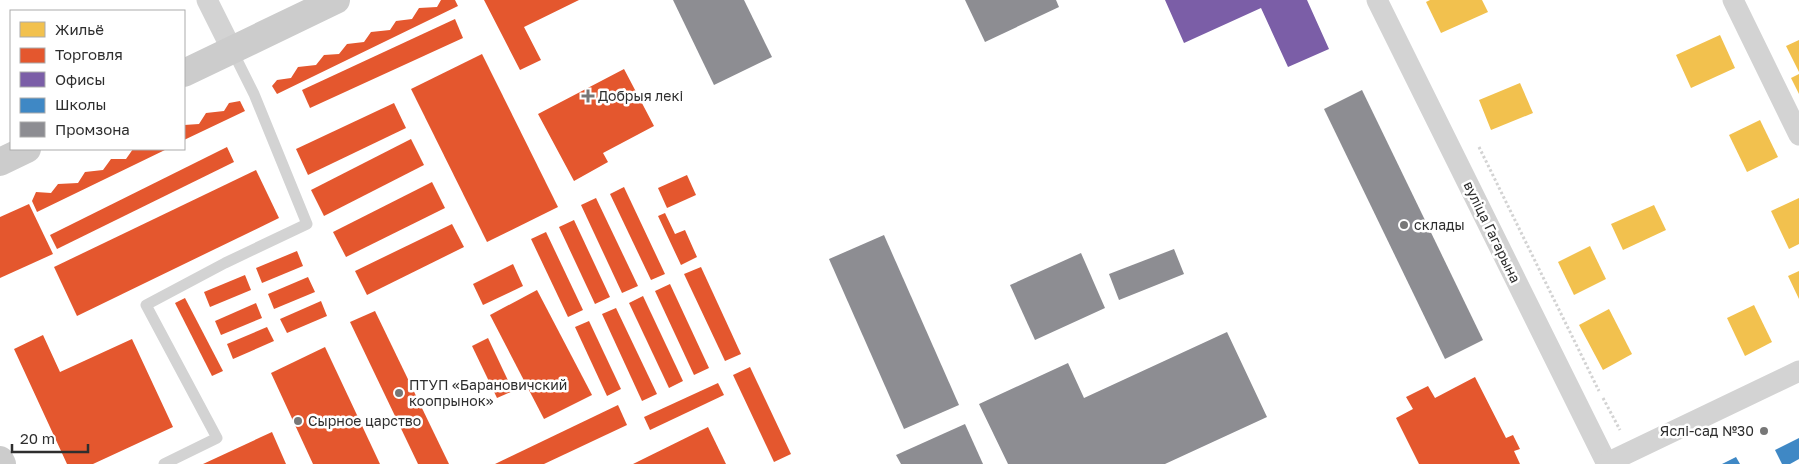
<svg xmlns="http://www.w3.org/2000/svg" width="1799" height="464" viewBox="0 0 1799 464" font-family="'Golos Text',sans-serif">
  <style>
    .homes { fill: #f2c14e }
    .shops { fill: #e4572e }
    .offices { fill: #7b5ea7 }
    .schools { fill: #3f88c5 }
    .industry { fill: #8d8d92 }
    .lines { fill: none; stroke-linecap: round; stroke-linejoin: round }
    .path { stroke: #d3d3d3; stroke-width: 3; stroke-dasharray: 2.5 2.5; stroke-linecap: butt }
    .service { stroke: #d3d3d3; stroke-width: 11 }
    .minor { stroke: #d3d3d3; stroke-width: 21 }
    .secondary { stroke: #ccc; stroke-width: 28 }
    .poi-dot { fill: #777; stroke: #fff; stroke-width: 2 }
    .labels { text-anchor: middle; stroke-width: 5; stroke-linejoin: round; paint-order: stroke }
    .poi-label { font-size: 14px; fill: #2e2e2e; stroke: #fff; text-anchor: start }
    .street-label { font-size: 14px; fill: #2e2e2e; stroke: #fff }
  </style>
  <rect width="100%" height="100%" fill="#fff"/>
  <!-- homes -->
  <g class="homes">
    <path d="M1430,0H1482L1488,12L1441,33L1426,2Z"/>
    <path d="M1720,35L1735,68L1691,88L1676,55Z"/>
    <path d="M1799,40V72L1786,46Z"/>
    <path d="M1799,74V94L1791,78Z"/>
    <path d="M1520,83L1533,113L1491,130L1479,100Z"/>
    <path d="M1760,120L1778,157L1747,172L1729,135Z"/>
    <path d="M1799,198V244L1789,249L1771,211Z"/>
    <path d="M1654,205L1666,230L1623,250L1611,224Z"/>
    <path d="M1590,246L1606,279L1574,295L1558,262Z"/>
    <path d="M1799,271V299L1788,276Z"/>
    <path d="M1754,305L1772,342L1745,356L1727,318Z"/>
    <path d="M1609,309L1632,354L1603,370L1579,325Z"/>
  </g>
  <!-- shops -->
  <g class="shops">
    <path d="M441,0H455L458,6L277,94L272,86L277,80L291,78L298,67L316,65L324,55L339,54L347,44L364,42L371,32L390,30L396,21L412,19L419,8L437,7Z"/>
    <path d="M484,0H579L524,27L541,60L520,70Z"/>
    <path d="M455,19L463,38L310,108L302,90Z"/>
    <path d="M482,54L558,207L487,242L411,89Z"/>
    <path d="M624,69L654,126L603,153L608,162L574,181L538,114Z"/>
    <path d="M240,101L245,111L184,140V125L199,124L206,113L224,111L229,103Z"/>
    <path d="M394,103L406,128L308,175L296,149Z"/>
    <path d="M411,139L424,165L324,216L311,190Z"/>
    <path d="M227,147L234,162L57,249L50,235Z"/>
    <path d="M133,149H167L37,212L32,201L36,192L51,193L58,184L78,183L85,172L103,170L111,159H126Z"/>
    <path d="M256,170L279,218L77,316L54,267Z"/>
    <path d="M687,175L696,195L667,208L658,188Z"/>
    <path d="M432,182L445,208L346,257L333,232Z"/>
    <path d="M624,187L665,274L651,280L610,194Z"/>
    <path d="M596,198L638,286L622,293L581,205Z"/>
    <path d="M29,204L53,254L0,278V217Z"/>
    <path d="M665,213L675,234L685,230L697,257L681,265L658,216Z"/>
    <path d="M574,220L610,297L595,304L559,227Z"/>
    <path d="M452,224L464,247L367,295L355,271Z"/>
    <path d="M546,232L583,310L568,317L531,239Z"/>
    <path d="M297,251L303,266L262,283L256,268Z"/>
    <path d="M513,264L523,286L483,305L473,284Z"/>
    <path d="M701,267L741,354L725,361L684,274Z"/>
    <path d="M245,275L251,290L210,307L204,292Z"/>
    <path d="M308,277L315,292L274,309L268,294Z"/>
    <path d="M670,284L709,368L694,375L655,291Z"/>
    <path d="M537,290L592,395L544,419L490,315Z"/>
    <path d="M643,296L683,381L669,388L629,303Z"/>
    <path d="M185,298L223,371L212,376L175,303Z"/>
    <path d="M321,301L327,316L287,333L280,319Z"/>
    <path d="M256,303L262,318L221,335L215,321Z"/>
    <path d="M616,308L657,394L642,401L602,314Z"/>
    <path d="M375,311L449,464H418L350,322Z"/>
    <path d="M589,321L621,389L607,396L575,327Z"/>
    <path d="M267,327L274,341L233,359L227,344Z"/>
    <path d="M43,335L60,372L132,339L173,427L93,464H67L14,349Z"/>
    <path d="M488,338L513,391L497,398L472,346Z"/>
    <path d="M325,347L380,464H313L271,373Z"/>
    <path d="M750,367L791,454L774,462L733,375Z"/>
    <path d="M1475,377L1506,438L1513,435L1520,449L1514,451L1520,464H1419L1396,418L1413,409L1406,397L1428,386L1435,398Z"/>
    <path d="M718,383L724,395L650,430L644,417Z"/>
    <path d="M618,405L627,425L544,464H495Z"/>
    <path d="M708,427L726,464H633Z"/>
    <path d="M272,432L286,464H203Z"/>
  </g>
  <!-- offices -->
  <path class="offices" d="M1165,0H1307L1329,49L1288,67L1261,8L1184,43Z"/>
  <!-- schools -->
  <g class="schools">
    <path d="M1799,438V459L1790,464H1782L1775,450Z"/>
    <path d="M1736,457L1740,464H1722Z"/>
  </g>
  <!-- industry -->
  <g class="industry">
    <path d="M673,0H744L772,57L714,85Z"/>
    <path d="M965,0H1056L1059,7L985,42Z"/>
    <path d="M1362,90L1483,340L1445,359L1324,109Z"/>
    <path d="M884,235L959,405L904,429L829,259Z"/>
    <path d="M1174,249L1184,274L1119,300L1109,274Z"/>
    <path d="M1081,253L1105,308L1035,340L1010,285Z"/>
    <path d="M1227,332L1267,417L1165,464H1008L979,404L1068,363L1084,398Z"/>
    <path d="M965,424L983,464H901L896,455Z"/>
  </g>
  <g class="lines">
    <!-- path -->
    <g class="path">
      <path d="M1479,147L1599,391"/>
      <path d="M1603,398L1620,430"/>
    </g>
    <!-- service -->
    <path class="service" d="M164,464L217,438L146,305L225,263L307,224L254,94L232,50"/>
    <!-- minor -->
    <g class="minor">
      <path d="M207,0L232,50"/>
      <path d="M1377,0L1607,464"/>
      <path d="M1733,0L1799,135"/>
      <path d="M1607,463L1799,371"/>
    </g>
    <!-- secondary -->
    <g class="secondary">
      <path d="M184,73L336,0"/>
      <path d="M0,162L27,149"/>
      <path d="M0,460L2,464"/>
    </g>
  </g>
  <!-- markers -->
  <g class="poi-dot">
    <path d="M585.5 88.5h5v5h5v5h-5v5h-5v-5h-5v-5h5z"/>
    <circle cx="1404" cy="225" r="5"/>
    <circle cx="399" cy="393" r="5"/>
    <circle cx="298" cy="421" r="5"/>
    <circle cx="1764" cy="431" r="5"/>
  </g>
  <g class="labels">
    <!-- poi labels -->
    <g class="poi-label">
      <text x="598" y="101">Добрыя лекі</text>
      <text x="1414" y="230">склады</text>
      <text x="409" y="390">ПТУП «Барановичский<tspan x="409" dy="16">коопрынок»</tspan></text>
      <text x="308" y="426">Сырное царство</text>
      <text x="1754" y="436" text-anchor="end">Яслі-сад №30</text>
    </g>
    <!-- street labels -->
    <g class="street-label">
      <text transform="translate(1492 232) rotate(64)" y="5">вуліца Гагарына</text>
    </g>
  </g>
  <!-- legend -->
  <rect x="10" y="10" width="175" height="140" fill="#ffffff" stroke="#ababab"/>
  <rect x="20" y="22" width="25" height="15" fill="#f2c14e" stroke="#ababab"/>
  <text x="55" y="35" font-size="15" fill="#2e2e2e">Жильё</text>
  <rect x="20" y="48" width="25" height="15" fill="#e4572e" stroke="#ababab"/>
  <text x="55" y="60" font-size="15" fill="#2e2e2e">Торговля</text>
  <rect x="20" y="72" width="25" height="15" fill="#7b5ea7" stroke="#ababab"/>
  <text x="55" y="85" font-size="15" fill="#2e2e2e">Офисы</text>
  <rect x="20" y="98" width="25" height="15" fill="#3f88c5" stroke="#ababab"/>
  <text x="55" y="110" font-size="15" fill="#2e2e2e">Школы</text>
  <rect x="20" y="122" width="25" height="15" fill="#8d8d92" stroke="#ababab"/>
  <text x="55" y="135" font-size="15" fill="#2e2e2e">Промзона</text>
  <!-- scale -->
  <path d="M12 444v8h76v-8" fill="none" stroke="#2e2e2e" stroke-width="2.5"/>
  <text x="20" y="444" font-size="15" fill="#2e2e2e" stroke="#ffffff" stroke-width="4" paint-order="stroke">20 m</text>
</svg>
